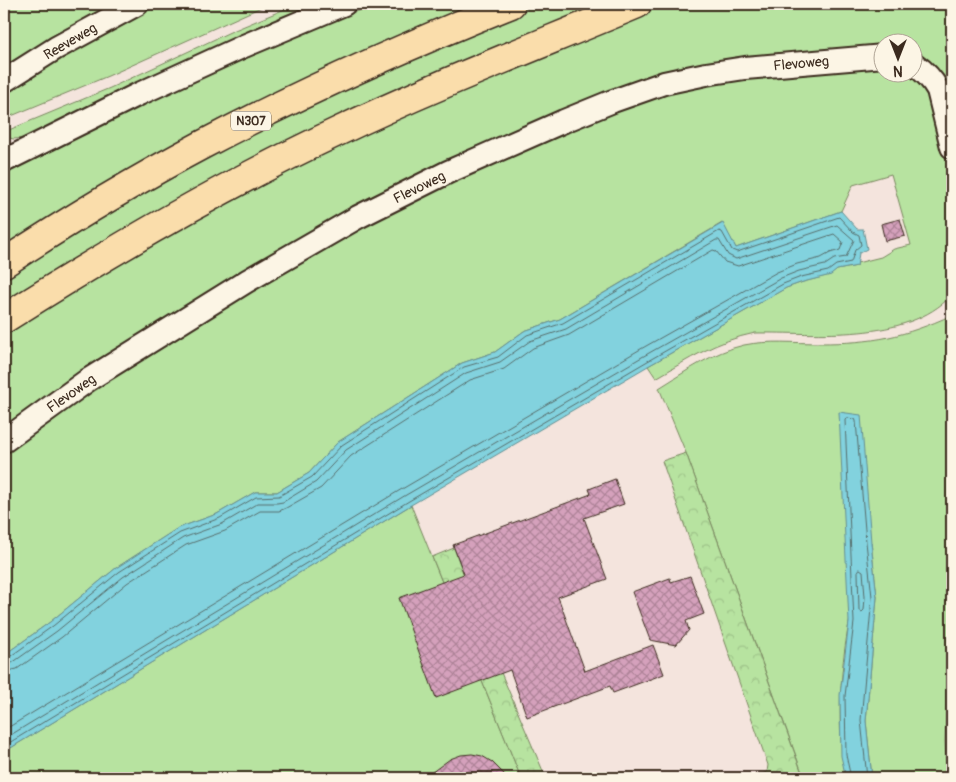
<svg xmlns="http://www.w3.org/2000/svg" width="956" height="782" viewBox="0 0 956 782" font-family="Pangolin,sans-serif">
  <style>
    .green { fill: #b7e3a0; stroke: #79865f }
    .forest { fill: url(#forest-crowns); stroke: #79865f }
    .water { fill: #82d2de; stroke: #668f91 }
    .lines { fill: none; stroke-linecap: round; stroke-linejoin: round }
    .shore { stroke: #576d6b; stroke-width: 1 }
    .building { fill: url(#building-cross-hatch); stroke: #3b2a1e }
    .minor-casing { stroke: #3b2a1e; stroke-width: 26 }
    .highway-casing { stroke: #3b2a1e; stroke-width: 31 }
    .minor { stroke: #fcf5e5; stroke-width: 22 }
    .highway { stroke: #faddab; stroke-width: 28 }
    .labels { text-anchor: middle; stroke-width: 4; stroke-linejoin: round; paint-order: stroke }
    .shield { fill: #fcf5e5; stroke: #75675a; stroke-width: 1 }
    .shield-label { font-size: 12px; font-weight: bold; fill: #3b2a1e }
    .street-label { font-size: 14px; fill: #3b2a1e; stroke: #fcf5e5 }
  </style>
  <defs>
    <pattern id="forest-crowns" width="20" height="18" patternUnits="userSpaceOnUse" patternTransform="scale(1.25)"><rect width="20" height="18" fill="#b7e3a0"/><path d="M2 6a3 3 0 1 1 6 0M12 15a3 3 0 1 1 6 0" fill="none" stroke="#9ec389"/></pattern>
    <pattern id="building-cross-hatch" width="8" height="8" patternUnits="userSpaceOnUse" patternTransform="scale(1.25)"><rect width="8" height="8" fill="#d5a1bc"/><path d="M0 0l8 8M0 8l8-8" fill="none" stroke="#ae8398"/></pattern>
  </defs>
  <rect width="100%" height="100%" fill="#f4e4dd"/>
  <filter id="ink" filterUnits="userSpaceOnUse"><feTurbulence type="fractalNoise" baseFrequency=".02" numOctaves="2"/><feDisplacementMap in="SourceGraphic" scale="10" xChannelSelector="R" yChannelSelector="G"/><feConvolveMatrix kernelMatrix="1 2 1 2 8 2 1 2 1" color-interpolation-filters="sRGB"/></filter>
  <g filter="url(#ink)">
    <!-- green -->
    <g class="green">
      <path d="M4,4H109L4,66Z"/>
      <path d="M160,4H268L108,76L4,119V93L6,92L96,39Z"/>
      <path d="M297,4H314L207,50L26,138L13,139L4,136V132L110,88L230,32Z"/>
      <path d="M375,4H491L4,253V173L208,74L319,26Z"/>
      <path d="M537,4H618L4,310V272L199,156L509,14Z"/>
      <path d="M660,4H952V109L914,54V42H884L883,47L574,107L4,429V329L214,203L570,40Z"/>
      <path d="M884,64V72L911,73L918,78L931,98L952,180V295C905,344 817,332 755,333C716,341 689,359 656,378L648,366L786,288L803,282L830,275L837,270L857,266V263L881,257L894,249L911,245L891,174L853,185L841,211L736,248L722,223L560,319L524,331L495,352L462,363L338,442L309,473L277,492H255L217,514L178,528L116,568L50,622L4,655V451L112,375L320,250L455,180L639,101L704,83Z"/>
      <path d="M952,315V570L945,741L947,778H872L866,721L877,597L871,542C863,568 853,596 849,623C840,671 836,730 846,778H804L686,453L659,388C685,372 713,352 744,345C769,340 794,343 820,343C873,343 904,337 952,315Z"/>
      <path d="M411,505L521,778H4V752Z"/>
    </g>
    <!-- forest -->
    <g class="forest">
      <path d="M686,453L803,776L804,778H750L767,772L768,765L662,461Z"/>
      <path d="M454,548L490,647L546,778H521L432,557Z"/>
    </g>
    <!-- water -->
    <g class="water">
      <path d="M841,211L857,229H863L867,249L859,253L857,266L837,270L831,275L803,282L786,288L648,366L411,505L4,752V655L50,622L116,568L178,528L217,514L255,492H277L309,473L338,442L462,363L495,352L524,331L560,319L723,223L736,248Z"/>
      <path d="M839,412L861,415L871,542L877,597L866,721L872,778H846L841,756L840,695L849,622Z"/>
    </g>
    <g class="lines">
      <!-- shore -->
      <g class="shore">
        <path d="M860,569L863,571L865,597L864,610L862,612L859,610L858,572Z"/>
        <path d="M4,659L8,658L53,626L119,572L180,533L220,518L256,497L279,496L312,477L342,445L464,367L498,357L527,335L563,323L719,231L722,232L732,250L737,252L839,217L853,232L859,235L861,245L855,250L851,262L836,265L828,271L801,277L783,284L646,362L409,501L4,746"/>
        <path d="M4,665L12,663L57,631L123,577L183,538L222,524L258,503H277L283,502L316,482L346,450L466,373L500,362L530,341L566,329L716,240H719L728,255L736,259L837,225L854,240L846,257L834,259L825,265L799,271L781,278L642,357L406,495L4,739"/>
        <path d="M4,672L17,669L62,637L127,583L186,545L225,531L260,511H279L286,508L321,488L351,456L470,380L504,369L533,348L569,335L713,250L716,251L725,262L738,266L834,234L843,242L840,250L830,253L821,258L797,264L777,272L639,350L402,489L4,730"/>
        <path d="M851,778L846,755L845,696L854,622L845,420L847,418L855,419L856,421L866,542L872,597L861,720L867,778"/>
      </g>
    </g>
    <!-- building -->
    <g class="building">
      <path d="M900,219L905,236L885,241L881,224Z"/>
      <path d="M615,479L624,504L584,518L607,579L558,597L585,671L653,645L664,674L613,693L610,686L527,717L510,670L436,698L399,598L464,574L453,545L591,494L589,489Z"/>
      <path d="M690,576L704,614L686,621L689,630L676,645L650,640L632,592L670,578L671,582Z"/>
      <path d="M472,754L482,756L492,762L508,778H424L450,759L461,755Z"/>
    </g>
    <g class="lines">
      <defs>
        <g id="minor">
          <path d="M914,64C924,71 932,79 938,90L952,147"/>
          <path d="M4,81L56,48L137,4"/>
          <path d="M4,161L139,94L244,46L344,4"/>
          <path d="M4,441L88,380L247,281L358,217L448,172L564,121L613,101L664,83L706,74L745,68L884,56"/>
        </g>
        <g id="highway">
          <path d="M4,263C68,221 134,181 202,145C302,92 406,46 511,4"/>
          <path d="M4,319C111,251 222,186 337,132C435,85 537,46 637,4"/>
        </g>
      </defs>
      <!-- minor casing -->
      <use href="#minor" class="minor-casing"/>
      <!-- highway casing -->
      <use href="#highway" class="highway-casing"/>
      <!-- minor -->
      <use href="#minor" class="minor"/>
      <!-- highway -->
      <use href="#highway" class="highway"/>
    </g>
  </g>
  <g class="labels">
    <!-- shield labels -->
    <rect class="shield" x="231" y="111.5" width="40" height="19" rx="4"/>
    <g class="shield-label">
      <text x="251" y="125">N307</text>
    </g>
    <!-- street labels -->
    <g class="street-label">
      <text transform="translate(70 41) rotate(-30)" y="5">Reeveweg</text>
      <text transform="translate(801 63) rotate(-5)" y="5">Flevoweg</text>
      <text transform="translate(419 187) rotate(-26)" y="5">Flevoweg</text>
      <text transform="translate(71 393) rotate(-35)" y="5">Flevoweg</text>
    </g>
  </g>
  <!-- margin -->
  <rect width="956" height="782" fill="none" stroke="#fcf5e5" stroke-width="20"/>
  <rect x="10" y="10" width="936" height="762" fill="none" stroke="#3b2a1e" stroke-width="2" filter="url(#ink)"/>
  <!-- north arrow -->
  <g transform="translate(898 58) rotate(180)"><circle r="24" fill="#fcf5e5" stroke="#afa495"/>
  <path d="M0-4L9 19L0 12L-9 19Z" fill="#3b2a1e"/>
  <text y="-8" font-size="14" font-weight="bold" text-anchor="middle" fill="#3b2a1e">N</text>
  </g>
</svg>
